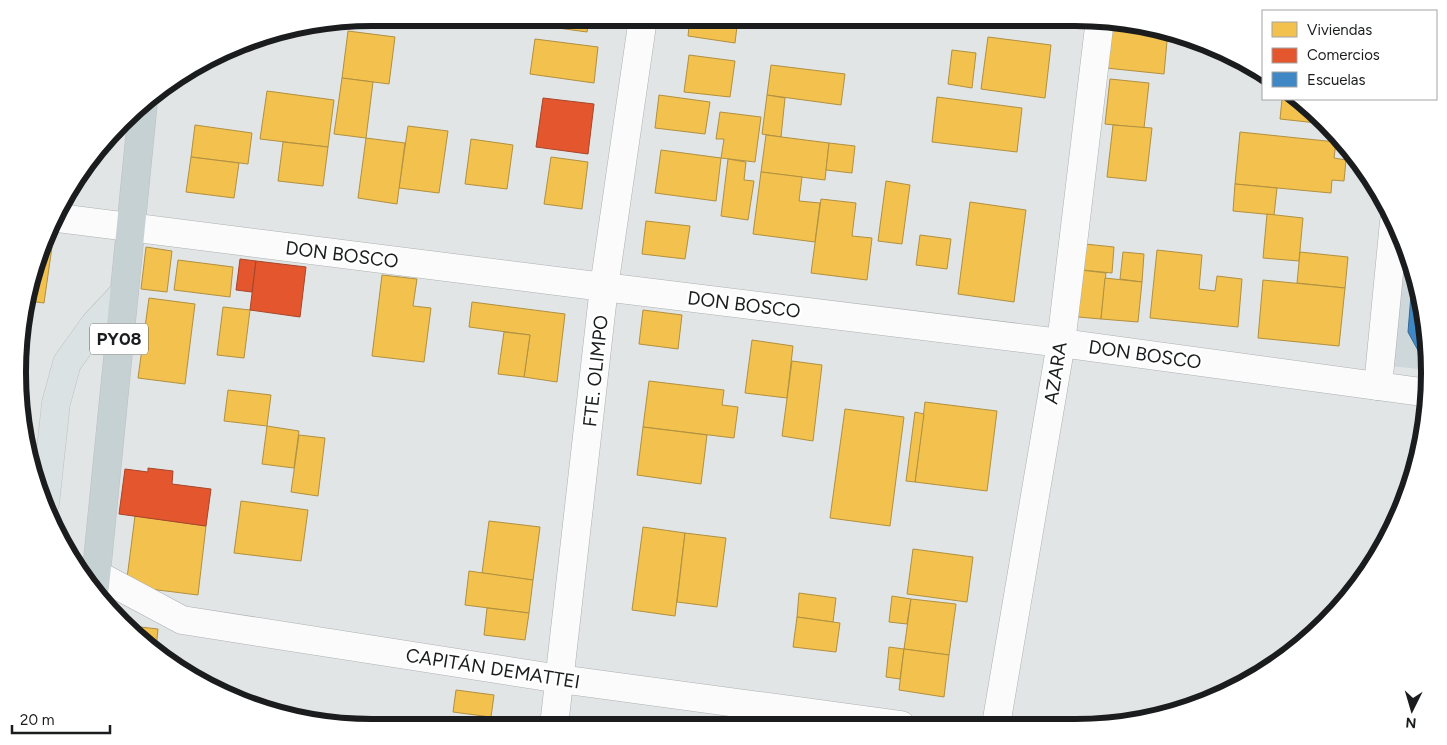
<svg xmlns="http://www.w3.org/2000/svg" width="1447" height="745" viewBox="0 0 1447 745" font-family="Figtree,sans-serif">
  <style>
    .built { fill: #ced8db }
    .homes { fill: #f2c14e; stroke: #b1903f }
    .shops { fill: #e4572e; stroke: #a74529 }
    .schools { fill: #3f88c5; stroke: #346893 }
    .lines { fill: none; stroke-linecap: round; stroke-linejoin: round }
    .minor-casing { stroke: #adb0b1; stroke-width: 29 }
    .major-casing { stroke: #bebfc0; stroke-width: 29 }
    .highway-casing { stroke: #bebfc0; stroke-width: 29 }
    .minor { stroke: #fbfbfb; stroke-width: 28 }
    .major { stroke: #dae2e3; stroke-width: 28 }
    .highway { stroke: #c5d1d3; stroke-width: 28 }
    .labels { text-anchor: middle; stroke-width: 5; stroke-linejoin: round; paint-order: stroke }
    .shield { fill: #fff; stroke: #5f6061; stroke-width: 1 }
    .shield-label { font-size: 18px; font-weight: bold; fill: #1a1c1d }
    .street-label { font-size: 19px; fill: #1a1c1d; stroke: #fff }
    .rim { fill: none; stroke: #1a1c1d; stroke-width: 6 }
  </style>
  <rect width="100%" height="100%" fill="#e2e5e6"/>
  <!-- built -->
  <path class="built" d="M1401,237L1411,259L1426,326L1428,370L1390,366Z"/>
  <!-- homes -->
  <g class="homes">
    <path d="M544,18H589L587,32L543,26Z"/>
    <path d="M690,18H738L735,43L688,36Z"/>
    <path d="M1110,24L1168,30L1164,74L1106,68Z"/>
    <path d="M348,31L395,37L389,84L342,78Z"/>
    <path d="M988,37L1051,45L1045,98L981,89Z"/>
    <path d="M535,39L598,47L594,83L530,74Z"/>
    <path d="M952,50L976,53L972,88L948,84Z"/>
    <path d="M689,55L735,61L730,97L684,92Z"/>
    <path d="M771,65L845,74L841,105L767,95Z"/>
    <path d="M342,78L373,82L366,138L334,134Z"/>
    <path d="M1110,79L1149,83L1144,128L1105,124Z"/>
    <path d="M267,91L334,100L328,147L260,139Z"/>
    <path d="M659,95L710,102L705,134L655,128Z"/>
    <path d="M767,95L785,98L781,137L762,134Z"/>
    <path d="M937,97L1022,108L1017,152L932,142Z"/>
    <path d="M1282,99H1299L1326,124L1280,119Z"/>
    <path d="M720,112L761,117L755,162L721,158L724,139H716Z"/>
    <path d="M195,125L252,133L248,164L191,157Z"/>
    <path d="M1113,125L1152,128L1146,181L1107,177Z"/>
    <path d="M408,126L448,131L439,193L399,188Z"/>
    <path d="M1240,132L1336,142L1334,158L1346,160L1344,181L1332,180L1331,193L1235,184Z"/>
    <path d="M766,135L829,143L825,180L761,172Z"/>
    <path d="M366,138L405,143L397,204L358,198Z"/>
    <path d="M471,139L513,145L507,189L465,184Z"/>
    <path d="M283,142L328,147L323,186L278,181Z"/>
    <path d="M829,143L855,146L852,173L826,170Z"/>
    <path d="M661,150L721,158L716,201L655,193Z"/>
    <path d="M191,157L239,163L234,198L186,192Z"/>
    <path d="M551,157L588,162L582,209L544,204Z"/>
    <path d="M728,159L746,162L744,180L754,181L748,220L721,216Z"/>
    <path d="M761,172L802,177L799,201L820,203L815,242L753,234Z"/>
    <path d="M886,181L910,185L902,244L878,241Z"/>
    <path d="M1235,184L1277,188L1274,215L1233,211Z"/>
    <path d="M821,199L856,203L852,236L872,238L867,280L811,273Z"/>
    <path d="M970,202L1026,210L1014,302L958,294Z"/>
    <path d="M1267,214L1303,218L1299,261L1263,258Z"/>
    <path d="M646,221L690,226L685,259L642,254Z"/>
    <path d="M920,235L951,239L947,269L916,265Z"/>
    <path d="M1075,243L1114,247L1112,273L1072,269Z"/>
    <path d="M45,246L52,247L44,303L28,301L30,281Z"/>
    <path d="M146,247L172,251L167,292L141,289Z"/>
    <path d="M1157,250L1202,255L1199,289L1215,291L1217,276L1242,279L1238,327L1150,318Z"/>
    <path d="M1123,252L1144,254L1142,282L1120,279Z"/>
    <path d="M1300,252L1348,257L1345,288L1297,283Z"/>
    <path d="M178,260L233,267L230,297L174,290Z"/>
    <path d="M1072,269L1106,273L1101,319L1067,316Z"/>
    <path d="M382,275L417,279L413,306L431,308L424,362L372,356Z"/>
    <path d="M1105,278L1142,282L1138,322L1101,319Z"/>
    <path d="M1263,280L1345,288L1339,346L1258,338Z"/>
    <path d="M149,298L195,304L185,384L138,378Z"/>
    <path d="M472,302L565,314L557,382L524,377L530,335L469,327Z"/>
    <path d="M223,307L250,310L244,358L217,355Z"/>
    <path d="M643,310L682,315L678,349L639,344Z"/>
    <path d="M504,332L530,335L524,377L498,374Z"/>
    <path d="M752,340L793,346L787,398L745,393Z"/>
    <path d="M792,361L822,365L813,441L782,436Z"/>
    <path d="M649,381L724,390L722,405L738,407L734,438L643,427Z"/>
    <path d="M228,390L271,395L267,426L224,421Z"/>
    <path d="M925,402L997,411L987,491L915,482Z"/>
    <path d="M845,409L904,417L890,526L830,518Z"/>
    <path d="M915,412L924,414L915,482L906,481Z"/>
    <path d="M267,426L299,431L294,468L262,464Z"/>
    <path d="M643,427L707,435L701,484L637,475Z"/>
    <path d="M299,435L325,438L318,496L291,492Z"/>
    <path d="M241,501L308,510L301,561L234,553Z"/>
    <path d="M135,516L206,526L198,595L126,586Z"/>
    <path d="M489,521L540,527L533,580L482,573Z"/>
    <path d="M643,527L685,533L675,616L632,610Z"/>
    <path d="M685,533L726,538L717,607L677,602Z"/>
    <path d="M913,549L973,557L967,602L907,594Z"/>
    <path d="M469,571L533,580L529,613L465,605Z"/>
    <path d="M799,593L836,598L833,622L797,617Z"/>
    <path d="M892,596L911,599L907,624L889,622Z"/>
    <path d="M911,599L956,604L949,655L904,649Z"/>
    <path d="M487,608L529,613L525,640L484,635Z"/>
    <path d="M797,617L840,623L836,652L793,647Z"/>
    <path d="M123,625L158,629L156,648Z"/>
    <path d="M889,647L904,649L900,679L886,677Z"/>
    <path d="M904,649L949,655L944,697L899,690Z"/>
    <path d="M456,690L494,695L491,717L453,712Z"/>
  </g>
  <!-- shops -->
  <g class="shops">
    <path d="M543,98L594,104L588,154L536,147Z"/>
    <path d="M240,259L256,261L252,292L236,290Z"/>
    <path d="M256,261L306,267L300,317L250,310Z"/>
    <path d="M148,468L173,471L172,484L211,489L206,526L119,514L125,469L148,472Z"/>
  </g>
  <!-- schools -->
  <path class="schools" d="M1413,270L1426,326L1427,356H1421L1408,332Z"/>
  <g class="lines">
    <defs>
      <g id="minor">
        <path d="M58,218L604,287L1061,343L1429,393"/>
        <path d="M1378,386L1394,222"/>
        <path d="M96,574L182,620L560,679L901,725"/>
        <path d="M996,725L1061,343L1100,19"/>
        <path d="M554,726L604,287L643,18"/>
      </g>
      <path id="major" d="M45,504L56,403L67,363L95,324L124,293"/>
      <path id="highway" d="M95,586L143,105"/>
    </defs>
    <!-- minor casing -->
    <use href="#minor" class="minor-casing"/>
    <!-- major casing -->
    <use href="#major" class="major-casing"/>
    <!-- highway casing -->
    <use href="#highway" class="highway-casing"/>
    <!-- minor -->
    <use href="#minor" class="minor"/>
    <!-- major -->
    <use href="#major" class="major"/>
    <!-- highway -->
    <use href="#highway" class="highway"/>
  </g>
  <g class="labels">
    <!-- shield labels -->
    <rect class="shield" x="90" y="323.5" width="58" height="31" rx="4"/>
    <g class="shield-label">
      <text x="119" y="345">PY08</text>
    </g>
    <!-- street labels -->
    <g class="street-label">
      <text transform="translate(342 254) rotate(7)" y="7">DON BOSCO</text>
      <text transform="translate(744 304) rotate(7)" y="7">DON BOSCO</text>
      <text transform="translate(1145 354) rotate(8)" y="7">DON BOSCO</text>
      <text transform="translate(595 371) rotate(-84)" y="7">FTE. OLIMPO</text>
      <text transform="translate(1055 373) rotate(-81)" y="7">AZARA</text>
      <text transform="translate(493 668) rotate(9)" y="7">CAPITÁN DEMATTEI</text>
    </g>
  </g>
  <!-- crop -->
  <path d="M0 0H1447V745H0ZM372 26H1075A346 346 0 0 1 1421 372V373A346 346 0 0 1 1075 719H372A346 346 0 0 1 26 373V372A346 346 0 0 1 372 26Z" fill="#fff" fill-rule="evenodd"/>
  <path class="rim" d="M372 26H1075A346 346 0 0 1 1421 372V373A346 346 0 0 1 1075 719H372A346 346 0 0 1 26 373V372A346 346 0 0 1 372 26Z"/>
  <!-- legend -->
  <rect x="1262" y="10" width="175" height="90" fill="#ffffff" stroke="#a3a4a5"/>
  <rect x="1272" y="22" width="25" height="15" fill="#f2c14e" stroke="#a3a4a5"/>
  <text x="1307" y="35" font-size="15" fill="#1a1c1d">Viviendas</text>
  <rect x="1272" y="48" width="25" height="15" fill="#e4572e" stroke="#a3a4a5"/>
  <text x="1307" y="60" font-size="15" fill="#1a1c1d">Comercios</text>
  <rect x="1272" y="72" width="25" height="15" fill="#3f88c5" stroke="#a3a4a5"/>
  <text x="1307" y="85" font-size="15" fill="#1a1c1d">Escuelas</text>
  <!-- north arrow -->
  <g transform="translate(1412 710) rotate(185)" stroke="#ffffff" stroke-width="4" paint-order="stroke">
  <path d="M0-4L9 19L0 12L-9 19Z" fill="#1a1c1d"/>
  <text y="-8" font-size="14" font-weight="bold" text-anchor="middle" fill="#1a1c1d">N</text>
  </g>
  <!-- scale -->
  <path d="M12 725v8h98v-8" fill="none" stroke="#1a1c1d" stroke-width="2.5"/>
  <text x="20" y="725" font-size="15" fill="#1a1c1d" stroke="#ffffff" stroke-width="4" paint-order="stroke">20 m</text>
</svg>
